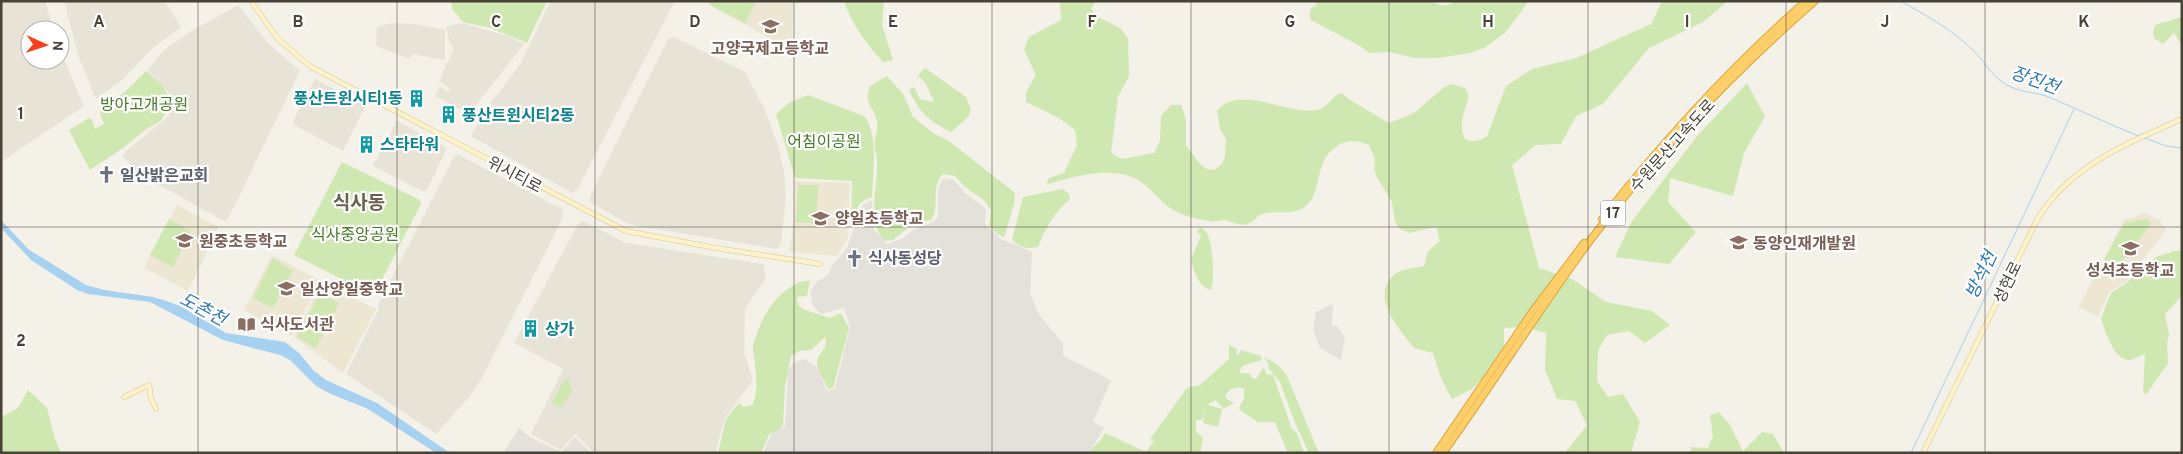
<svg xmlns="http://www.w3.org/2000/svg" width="2183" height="454" viewBox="0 0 2183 454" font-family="Overpass,'Noto Sans KR',sans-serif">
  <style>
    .residential { fill: #e8e3d7 }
    .industrial { fill: #e4e0da }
    .education { fill: #ede6d3 }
    .green { fill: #cfe8b2 }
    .water { fill: #a6d1f0 }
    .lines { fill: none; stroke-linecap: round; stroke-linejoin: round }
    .stream { stroke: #a6d1f0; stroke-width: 1 }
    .secondary-casing { stroke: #d4c699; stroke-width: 5.5 }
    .motorway-casing { stroke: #dda43a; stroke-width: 8 }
    .secondary { stroke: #fef2c9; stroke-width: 4.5 }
    .motorway { stroke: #fdcf6b; stroke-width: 6 }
    .grid { fill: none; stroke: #484237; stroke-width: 1; stroke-opacity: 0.55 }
    .labels { text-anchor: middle; stroke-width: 4.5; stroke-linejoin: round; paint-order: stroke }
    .shield { fill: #fff; stroke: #7f7b73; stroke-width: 1 }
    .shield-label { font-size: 15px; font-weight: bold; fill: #484237 }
    .education-label { font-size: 16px; font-weight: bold; fill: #785e54; stroke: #fff; text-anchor: start }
    .culture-label { font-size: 16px; font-weight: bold; fill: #0d838f; stroke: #fff; text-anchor: start }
    .park-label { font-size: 16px; fill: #477a2a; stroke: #fff }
    .street-label { font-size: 16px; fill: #484237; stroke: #fff }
    .worship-label { font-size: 16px; font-weight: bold; fill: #5b616d; stroke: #fff; text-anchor: start }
    .water-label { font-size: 18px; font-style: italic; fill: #307ab4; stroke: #fff }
    .quarter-label { font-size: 19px; font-weight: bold; fill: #6b604e; stroke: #fff }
    .grid-label { font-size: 16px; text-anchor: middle; font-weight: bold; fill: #484237; stroke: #fff; stroke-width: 4.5; stroke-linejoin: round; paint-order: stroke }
  </style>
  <rect width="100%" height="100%" fill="#f4f1e9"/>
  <!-- residential -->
  <g class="residential">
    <path d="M5,1H45L54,30H30V60H60V50L84,106L1,162V4Z"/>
    <path d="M64,1H165L181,27L154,47L121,81L96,99L79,58Z"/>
    <path d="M550,1H675L577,190L572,193L471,136L487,108L521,63Z"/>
    <path d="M238,5L269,44L300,71L229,217L224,221L136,172L123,156L125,152L169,116V93L148,70L164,50L190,32Z"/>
    <path d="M391,23L415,24L445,30V60L412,54L410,59L376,46L377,27Z"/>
    <path d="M462,23L508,36L524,44L469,114L435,96L440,87L448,92L450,89L439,81L454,48L450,45L446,27Z"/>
    <path d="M674,37L745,72L766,112L779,149L784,172L786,196L781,244L777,249L638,226L627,223L591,203L590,197L627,121L668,39Z"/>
    <path d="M315,79L366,105L343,151L294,125L293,121Z"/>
    <path d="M397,121L445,147L446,150L427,190L422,191L373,166Z"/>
    <path d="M455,155H459L562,209L563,217L482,378L469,397L436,434L346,374L378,310L379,303Z"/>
    <path d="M583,221L626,243L763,264L766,278L745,309L744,353L753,380L725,418L715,453H594L575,434L561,450L531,434L563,369L514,343L578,224Z"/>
  </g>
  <!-- industrial -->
  <g class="industrial">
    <path d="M943,178L954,180L965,193L986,209L985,224L1001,239L1032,252L1030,293L1039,315L1063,343V356L1111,380L1093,422L1104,428L1089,453H763L773,431L785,427L788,371L794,362L805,359L816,366L827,391L835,389L850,327L844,308L821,314L812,304L810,291L818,281L828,275L832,266L847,248L862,205L872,200L874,230L887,244L893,242L903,238L916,228L933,222L938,217V189Z"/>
    <path d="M1333,304L1332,325L1337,326L1345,337L1341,360L1320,348L1313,329L1316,312Z"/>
    <path d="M519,428L530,437L561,452L575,437L591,453H503Z"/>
  </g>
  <!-- education -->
  <g class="education">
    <path d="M703,1H793L792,51Z"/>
    <path d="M795,181L850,183L848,237L837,256L789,252L794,221Z"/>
    <path d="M177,205L219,227L188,291L144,268Z"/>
    <path d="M2145,213L2159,220L2166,230L2126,282L2109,292L2098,317L2079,307L2124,220Z"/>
    <path d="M272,255L321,281L292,336L244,310Z"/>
    <path d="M322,282L376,309L343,373L294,337Z"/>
  </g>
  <!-- green -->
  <g class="green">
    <path d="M451,1H547L527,43L490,28L463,22L452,9Z"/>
    <path d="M712,1H750L755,4L745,23L710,5Z"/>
    <path d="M844,1H884L882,25L893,60L883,62C866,43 852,25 844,1Z"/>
    <path d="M1060,1H1096L1091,9L1098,17L1120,28L1128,38L1129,76L1118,97L1111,153L1122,159L1154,153L1160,141L1161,116L1171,105H1181L1186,120V145L1200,164L1207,169L1214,170L1221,165L1225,157L1226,139L1220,129L1217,111C1240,83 1288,116 1317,110C1329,108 1331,95 1342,93L1350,100L1389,123L1414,113L1443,88L1451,84L1465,88L1469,96C1465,110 1457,126 1466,140C1475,142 1480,141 1487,136L1506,86L1532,69L1576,58L1651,24L1662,1H1728L1703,22L1649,48L1603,104L1576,116L1561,144L1536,145L1512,165L1539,268L1572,279L1606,302L1652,311L1670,325L1645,343L1629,331L1607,335L1598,351L1597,381L1608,397L1623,394L1640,422L1631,453H1565L1587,425L1575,401L1557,399L1545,370L1546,333L1525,327L1504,328V348L1485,376L1472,389L1452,399L1441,378L1433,353L1414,348C1399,329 1369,296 1395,274C1401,269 1416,268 1424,266L1428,251L1440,241L1436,227L1409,233L1399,228L1395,221L1392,202L1377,177L1374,168L1375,159L1369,145C1357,140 1347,139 1337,146C1314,161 1323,186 1309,203C1295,218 1279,209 1262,214C1256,216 1253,223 1247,224C1238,226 1234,222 1225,220C1220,220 1215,222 1210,221C1198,220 1180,215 1170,208C1157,199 1148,183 1132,177C1106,167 1071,177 1046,185L1049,178L1064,173L1077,145L1075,130L1059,118L1026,102V93L1036,75L1024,50L1029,37L1061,20Z"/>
    <path d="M1317,1H1432C1440,7 1447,7 1455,1H1529L1505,33L1484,48L1470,53L1438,58H1415L1390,52L1369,53L1360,46L1311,20L1309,14L1312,7L1316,6Z"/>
    <path d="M2182,17V46L2174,33L2163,44L2154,38L2153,32L2155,25Z"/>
    <path d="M925,68L966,97L971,109L968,117L951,132C929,121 919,112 909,90L914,87L920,99L934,102L926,84L918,75Z"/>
    <path d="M146,71C153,77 163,84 167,93C171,101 167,112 162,119C156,126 146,127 140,134C125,148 107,158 90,170L69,130L89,118L92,120L95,129L104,124L100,113L101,110L126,91Z"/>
    <path d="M887,76L903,94L913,117L933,133L949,141L1015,193L1014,204L1004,238L995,232L989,225L991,210L985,201L964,186L955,176L943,174C930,187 941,205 931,220L914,223L893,240L885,241C866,224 878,185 877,163C877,155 874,148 875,140C876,134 878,128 877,121C874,105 863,105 870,86Z"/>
    <path d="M1747,83L1765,116L1744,153L1733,196L1670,178L1668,202L1696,232L1669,264L1615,257L1632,221L1698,135Z"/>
    <path d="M808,95L864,116C879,134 873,174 872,197C855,202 854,215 851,230L852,181L795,178L776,114L789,103Z"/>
    <path d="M342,162L420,200L421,204L376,291L369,293L294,255Z"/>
    <path d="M798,185H818L816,223L796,222Z"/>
    <path d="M1063,189L1069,194L1070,199C1055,211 1045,229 1038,247C1028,249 1020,248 1012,240L1023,197Z"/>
    <path d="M169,219L191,231L173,267L150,255Z"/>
    <path d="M2147,219L2151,224L2115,270L2106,264L2105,258L2124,223Z"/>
    <path d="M1200,227C1202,229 1205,230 1206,232C1213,240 1215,280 1211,290C1198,286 1194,272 1191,259L1201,236L1197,232Z"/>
    <path d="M2174,251H2182V292L2179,299L2165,314L2169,334L2167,344L2168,363L2146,395L2143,392L2145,354C2141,355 2135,359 2130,360C2113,360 2105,330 2101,318L2111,293L2125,284L2156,257Z"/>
    <path d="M273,258L293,271L273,308L253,298Z"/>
    <path d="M803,281H810L807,296L797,297L798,305L803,309L829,318L841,313L849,328L833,388L828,389C825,382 817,371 817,363C816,352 829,352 825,337L811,350L799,351L791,356L785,386L783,426L769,435L761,453H718L726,419L739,403L744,407L752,405C760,392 755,364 753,349C752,344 755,339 757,334C764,311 780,289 803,281Z"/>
    <path d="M320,293L339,303L316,348L297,337Z"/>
    <path d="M1229,345L1237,349L1236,354L1238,355L1241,350L1261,356L1262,360L1242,366L1239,373H1249L1252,378L1256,379L1264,367L1266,374L1273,375L1292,429L1297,433L1304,453H1288L1275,422H1258L1241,411L1239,408L1244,399V389C1236,386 1229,388 1225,396L1227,399L1234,403L1223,409L1216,400L1207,405L1222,409L1218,427L1203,423L1205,408L1202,420H1196V432L1203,438L1200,453H1089C1094,445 1100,443 1105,433L1146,452L1154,441L1150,439L1187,388L1200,385L1229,359Z"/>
    <path d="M1264,357L1278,365L1286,374L1319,453H1309L1295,423L1280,382L1269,369L1268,363Z"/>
    <path d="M568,378L572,392L560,408L552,402L563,382Z"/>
    <path d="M28,390L47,408L55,439L61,453H1V417L18,408Z"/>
    <path d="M1719,412L1730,425L1743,451L1762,432L1773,434L1784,453H1692L1690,447L1708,448L1713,436L1710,415Z"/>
  </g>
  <!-- water -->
  <path class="water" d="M1,220L28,249L86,285L104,290L153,297L166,301L180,306L226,333L285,342L299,353L314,371L326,380L377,403L450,453H436L368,409L331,394L316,386L290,360L280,355L223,340L150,302L88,294L77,290L31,260L1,228Z"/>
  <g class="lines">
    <!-- stream -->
    <g class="stream">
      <path d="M1900,1C1926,15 1951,29 1973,50C1985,62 1994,80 2011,87C2023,93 2038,92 2051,98C2081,110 2109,125 2139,136"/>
      <path d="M2145,138L2166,146L2182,148"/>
      <path d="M1911,453L2074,109"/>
    </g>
    <defs>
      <g id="secondary">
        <path d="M251,1L277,38L311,67L626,231L716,248L820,264"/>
        <path d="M124,397L149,385L151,398L156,409"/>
        <path d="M1923,453L2037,220C2069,166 2126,144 2182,119"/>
      </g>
      <g id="motorway">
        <path d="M1602,219C1663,141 1731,67 1806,1"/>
        <path d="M1436,453L1532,312L1584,243"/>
        <path d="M1443,453C1494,382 1540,308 1592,238C1657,152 1734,72 1815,1"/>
      </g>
    </defs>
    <!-- secondary casing -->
    <use href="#secondary" class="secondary-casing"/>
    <!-- motorway casing -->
    <use href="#motorway" class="motorway-casing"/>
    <!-- secondary -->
    <use href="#secondary" class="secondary"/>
    <!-- motorway -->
    <use href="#motorway" class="motorway"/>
  </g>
  <!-- grid -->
  <path class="grid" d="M198,1V453M397,1V453M595,1V453M794,1V453M992,1V453M1191,1V453M1389,1V453M1588,1V453M1786,1V453M1985,1V453M1,227H2182"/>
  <!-- icons -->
  <defs>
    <symbol id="school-bare" viewBox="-9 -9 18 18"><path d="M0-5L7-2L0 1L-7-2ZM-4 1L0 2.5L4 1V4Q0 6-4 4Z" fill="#8d6e63" stroke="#fff" stroke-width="2.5" paint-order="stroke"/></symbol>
    <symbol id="building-bare" viewBox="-9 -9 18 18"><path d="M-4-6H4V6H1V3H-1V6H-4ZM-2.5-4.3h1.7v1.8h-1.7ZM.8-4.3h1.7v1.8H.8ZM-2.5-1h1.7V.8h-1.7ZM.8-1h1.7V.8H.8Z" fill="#0f9aa8" stroke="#fff" stroke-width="2.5" paint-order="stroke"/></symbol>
    <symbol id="church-bare" viewBox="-9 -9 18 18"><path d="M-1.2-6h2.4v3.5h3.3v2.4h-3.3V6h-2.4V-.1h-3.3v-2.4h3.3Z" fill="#6b7280" stroke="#fff" stroke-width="2.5" paint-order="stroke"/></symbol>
    <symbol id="library-bare" viewBox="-9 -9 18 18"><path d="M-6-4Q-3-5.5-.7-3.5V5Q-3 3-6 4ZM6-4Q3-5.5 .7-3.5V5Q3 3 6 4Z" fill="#8d6e63" stroke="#fff" stroke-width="2.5" paint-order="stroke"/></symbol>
  </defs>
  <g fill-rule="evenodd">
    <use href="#school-bare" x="758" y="14" width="25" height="25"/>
    <use href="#building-bare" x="404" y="86" width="25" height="25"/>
    <use href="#building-bare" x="436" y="102" width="25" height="25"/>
    <use href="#building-bare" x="354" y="132" width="25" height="25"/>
    <use href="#church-bare" x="94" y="162" width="25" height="25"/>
    <use href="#school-bare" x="808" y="206" width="25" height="25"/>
    <use href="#school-bare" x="172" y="228" width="25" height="25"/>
    <use href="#school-bare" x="1726" y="230" width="25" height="25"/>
    <use href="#school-bare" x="2118" y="236" width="25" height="25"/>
    <use href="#church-bare" x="842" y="246" width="25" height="25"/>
    <use href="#school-bare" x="274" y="276" width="25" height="25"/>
    <use href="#library-bare" x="234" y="312" width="25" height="25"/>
    <use href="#building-bare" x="518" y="316" width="25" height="25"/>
  </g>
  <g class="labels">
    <!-- shield labels -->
    <rect class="shield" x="1600.5" y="200.5" width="25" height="25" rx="4"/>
    <g class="shield-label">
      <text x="1613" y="218">17</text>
    </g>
    <!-- education labels -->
    <g class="education-label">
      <text x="770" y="54" text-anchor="middle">고양국제고등학교</text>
      <text x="835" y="224">양일초등학교</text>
      <text x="199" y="247">원중초등학교</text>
      <text x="1753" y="249">동양인재개발원</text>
      <text x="2130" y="276" text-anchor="middle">성석초등학교</text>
      <text x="300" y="295">일산양일중학교</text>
      <text x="260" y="330">식사도서관</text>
    </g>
    <!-- culture labels -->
    <g class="culture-label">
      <text x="403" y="104" text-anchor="end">풍산트윈시티1동</text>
      <text x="462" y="121">풍산트윈시티2동</text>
      <text x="380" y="150">스타타워</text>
      <text x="545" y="335">상가</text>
    </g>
    <!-- park labels -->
    <g class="park-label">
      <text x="144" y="110">방아고개공원</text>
      <text x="824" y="147">어침이공원</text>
      <text x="355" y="240">식사중앙공원</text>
    </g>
    <!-- street labels -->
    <g class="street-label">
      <text transform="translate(1672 145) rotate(-48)" y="6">수원문산고속도로</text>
      <text transform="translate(515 174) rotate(28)" y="6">위시티로</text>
      <text transform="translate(2007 282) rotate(-64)" y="6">성현로</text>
    </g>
    <!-- worship labels -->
    <g class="worship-label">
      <text x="120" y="181">일산밝은교회</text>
      <text x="868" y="264">식사동성당</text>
    </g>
    <!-- water labels -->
    <g class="water-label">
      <text transform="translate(2035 80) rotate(20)" y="6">장진천</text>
      <text transform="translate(1981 275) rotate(-65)" y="6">방석천</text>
      <text transform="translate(203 309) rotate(28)" y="6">도촌천</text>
    </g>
    <!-- quarter labels -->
    <g class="quarter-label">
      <text x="359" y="209">식사동</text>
    </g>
  </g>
  <g class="grid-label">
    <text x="99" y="27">A</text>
    <text x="298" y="27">B</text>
    <text x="496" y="27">C</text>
    <text x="695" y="27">D</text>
    <text x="893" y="27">E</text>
    <text x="1092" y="27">F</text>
    <text x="1290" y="27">G</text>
    <text x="1488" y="27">H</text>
    <text x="1687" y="27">I</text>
    <text x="1885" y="27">J</text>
    <text x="2084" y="27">K</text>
    <text x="21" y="119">1</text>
    <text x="21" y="346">2</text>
  </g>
  <!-- border -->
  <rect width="2183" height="454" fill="none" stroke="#484237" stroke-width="5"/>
  <!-- north arrow -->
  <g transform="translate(45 45) rotate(93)"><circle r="24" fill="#ffffff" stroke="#b6b3af"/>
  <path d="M0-4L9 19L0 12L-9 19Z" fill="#f9411c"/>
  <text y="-8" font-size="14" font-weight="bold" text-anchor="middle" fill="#484237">N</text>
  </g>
</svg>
